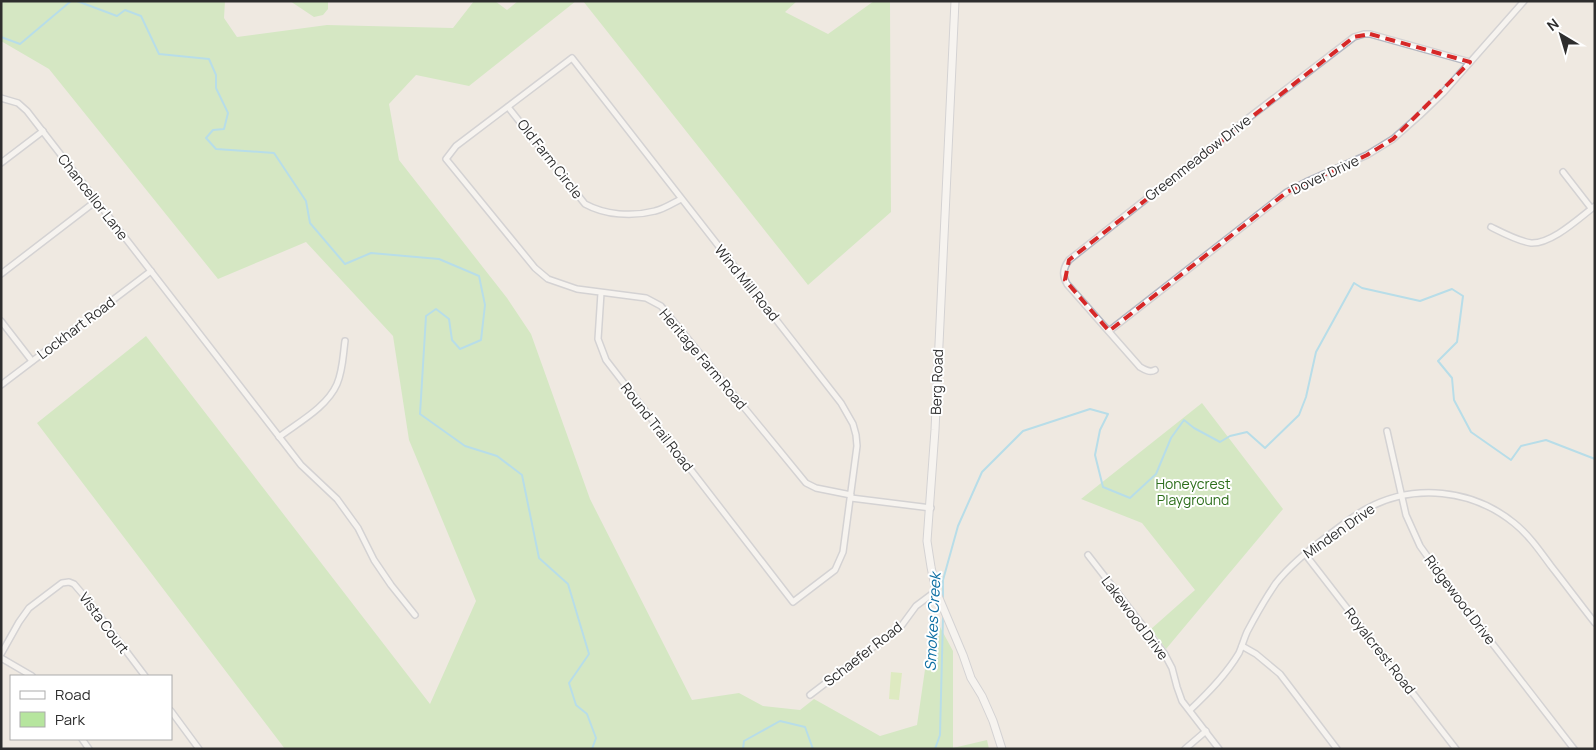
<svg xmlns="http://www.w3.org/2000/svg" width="1596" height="750" viewBox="0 0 1596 750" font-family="Manrope,sans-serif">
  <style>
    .green { fill: #b6e59e }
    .pitch { fill: #c9ec9a }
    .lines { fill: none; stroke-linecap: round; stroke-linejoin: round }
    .stream { stroke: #75cff0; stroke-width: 2 }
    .minor-casing { stroke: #b4b7c1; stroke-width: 8 }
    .tertiary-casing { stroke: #b4b7c1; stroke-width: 9 }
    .minor { stroke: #fff; stroke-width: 5 }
    .tertiary { stroke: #fff; stroke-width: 7 }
    .marked { fill: none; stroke: #d62828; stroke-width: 4; stroke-dasharray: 10 6; stroke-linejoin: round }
    .labels { text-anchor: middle; stroke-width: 4; stroke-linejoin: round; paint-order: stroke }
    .street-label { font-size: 14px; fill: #2e2e2e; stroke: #fff }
    .park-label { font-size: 14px; fill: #2c6e1b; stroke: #fff }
    .water-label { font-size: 15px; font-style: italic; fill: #0d6fa3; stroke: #fff }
  </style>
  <rect width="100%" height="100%" fill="#efe9e1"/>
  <!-- green -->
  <g class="green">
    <path d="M1,1H225L224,18L237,37L327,25L453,28L474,1H495L507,10L518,1H576L469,86L416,75L389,104L399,160L507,298L531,334L590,499L692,700L739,693L763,706L800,710L814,699L880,736L917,725L933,614L953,651V748L987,740L989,749H285L37,423L146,336L430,704L476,601L409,440L393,336L306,242L218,279L49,69L1,41Z"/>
    <path d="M290,1H328V9L323,15L314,17Z"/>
    <path d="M583,1H797L785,12L828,34L874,1H890L891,212L808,285Z"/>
    <path d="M1202,403L1283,509L1166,649L1151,629L1195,590L1142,523L1081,499Z"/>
  </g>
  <!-- pitch -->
  <path class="pitch" d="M891,672L902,673L899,700L889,699Z"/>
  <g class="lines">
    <!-- stream -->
    <g class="stream">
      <path d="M77,1L117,16L125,10L141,16L159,54L209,59L216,75V88L228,113L224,129L213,130L206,138L216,149L274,153L306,201L310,223L345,264L371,253L439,259L479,276L485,305L481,340L460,349L452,340L449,319L436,309L426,316L420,414L465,446L497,456L522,475L539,558L568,584L589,654L569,683L576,705L587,714L596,738L592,749"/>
      <path d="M1,37L20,44L71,1"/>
      <path d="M943,600V580L958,526L982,472L1023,431L1090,409L1108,414L1100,430L1095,455L1103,487L1130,498L1156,474L1171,438L1184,420L1194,428L1220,442L1230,436L1247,432L1265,448L1299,415L1306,397L1316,352L1354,283L1362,288L1420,301L1452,289L1463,296L1457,342L1438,361L1452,378L1454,400L1471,432L1511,460L1521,446L1546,440L1595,459"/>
      <path d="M743,749L744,741L780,721L805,727L813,749"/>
      <path d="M935,749L940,735L943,617"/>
    </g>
    <defs>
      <g id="minor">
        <path d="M1,98L18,103L27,111L301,465L337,499L358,528L374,560L391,585L415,615"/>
        <path d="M508,107L585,204C605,215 632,217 655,211C664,209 673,203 681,199"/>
        <path d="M1,163L43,131"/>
        <path d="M1563,172L1591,208"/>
        <path d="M1491,227C1503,233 1518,241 1531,243C1552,244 1579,218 1595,206"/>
        <path d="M1,274L96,201"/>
        <path d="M601,293L598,339L606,360L793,602L835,570L843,552L857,446L856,435L853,424L841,403L572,58L456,146L446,159L535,268L548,279L577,289L646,298L661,306L806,483L816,488L851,495"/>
        <path d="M1,321L32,361"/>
        <path d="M1109,331L1287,192L1306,182L1367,155L1393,139L1419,116L1443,93L1524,1"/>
        <path d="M1155,370C1150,373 1145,370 1140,367L1067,284C1062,276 1063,268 1069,260L1251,116L1354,37L1364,34H1370L1470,62"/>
        <path d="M1,385L151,271"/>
        <path d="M1387,431L1406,515L1420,546L1454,594L1574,749"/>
        <path d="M279,437C299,422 327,407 337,384C343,370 343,355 345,341"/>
        <path d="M851,498L931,508"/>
        <path d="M1305,554L1456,749"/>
        <path d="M1088,555L1164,653L1172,668L1177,687L1182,701L1219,749"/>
        <path d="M1242,646L1256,654L1280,674L1337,749"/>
        <path d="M1,654L19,622L29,608L62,583L69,582L74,584L86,598L145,676"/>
        <path d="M1,658L32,676"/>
        <path d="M810,695L902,625L916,606L936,591"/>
        <path d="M1190,710C1208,693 1226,675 1239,653C1242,646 1244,639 1247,632C1256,615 1265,599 1276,583C1291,564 1310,549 1329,535C1341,526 1353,516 1366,509C1414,483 1472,489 1514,523C1529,535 1540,551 1551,566C1566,585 1580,604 1595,623"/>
        <path d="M171,711L199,749"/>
        <path d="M82,739L89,749"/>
        <path d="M1185,749L1206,731"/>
      </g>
      <path id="tertiary" d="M955,1L935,430L927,541L931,567L936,591L963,655L971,678L982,696L993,721L1002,749"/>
    </defs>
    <!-- minor casing -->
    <use href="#minor" class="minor-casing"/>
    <!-- tertiary casing -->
    <use href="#tertiary" class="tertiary-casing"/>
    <!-- minor -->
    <use href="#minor" class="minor"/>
    <!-- tertiary -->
    <use href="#tertiary" class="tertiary"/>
  </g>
  <!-- marked area -->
  <path d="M0 0H1596V750H0ZM1370,34L1470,62L1393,139L1367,155L1287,192L1109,331L1065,280L1069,260L1354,37Z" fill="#efe9e1" fill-opacity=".55" fill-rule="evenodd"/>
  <path class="marked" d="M1370,34L1470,62L1393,139L1367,155L1287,192L1109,331L1065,280L1069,260L1354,37Z"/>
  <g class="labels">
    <!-- street labels -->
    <g class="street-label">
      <text transform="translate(1198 158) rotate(-38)" y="5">Greenmeadow Drive</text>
      <text transform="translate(550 159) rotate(52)" y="5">Old Farm Circle</text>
      <text transform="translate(1325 175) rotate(-25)" y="5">Dover Drive</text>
      <text transform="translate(93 197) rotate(52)" y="5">Chancellor Lane</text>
      <text transform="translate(747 283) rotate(51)" y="5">Wind Mill Road</text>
      <text transform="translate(76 328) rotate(-37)" y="5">Lockhart Road</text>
      <text transform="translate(703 359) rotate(50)" y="5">Heritage Farm Road</text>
      <text transform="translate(937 382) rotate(-88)" y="5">Berg Road</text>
      <text transform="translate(657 427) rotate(52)" y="5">Round Trail Road</text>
      <text transform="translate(1339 531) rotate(-35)" y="5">Minden Drive</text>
      <text transform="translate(1460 600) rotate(53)" y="5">Ridgewood Drive</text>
      <text transform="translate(1135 618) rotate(53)" y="5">Lakewood Drive</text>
      <text transform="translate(104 623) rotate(53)" y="5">Vista Court</text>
      <text transform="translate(1380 651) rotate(52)" y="5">Royalcrest Road</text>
      <text transform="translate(863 654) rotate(-38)" y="5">Schaefer Road</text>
    </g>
    <!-- park labels -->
    <g class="park-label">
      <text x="1193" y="489">Honeycrest<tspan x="1193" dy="16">Playground</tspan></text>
    </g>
    <!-- water labels -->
    <g class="water-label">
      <text transform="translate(933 622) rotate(-87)" y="5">Smokes Creek</text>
    </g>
  </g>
  <!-- border -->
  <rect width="1596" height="750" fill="none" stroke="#2e2e2e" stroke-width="5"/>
  <!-- legend -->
  <rect x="10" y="675" width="162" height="65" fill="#ffffff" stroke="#ababab"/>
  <rect x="20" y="691" width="25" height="8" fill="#ffffff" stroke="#ababab"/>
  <text x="55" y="700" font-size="15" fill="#2e2e2e">Road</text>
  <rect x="20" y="712" width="25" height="15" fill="#b6e59e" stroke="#ababab"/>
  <text x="55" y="725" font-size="15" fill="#2e2e2e">Park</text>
  <!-- north arrow -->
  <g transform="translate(1561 35) rotate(322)" stroke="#ffffff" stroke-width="4" paint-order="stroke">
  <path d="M0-4L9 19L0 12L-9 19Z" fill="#2e2e2e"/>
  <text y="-8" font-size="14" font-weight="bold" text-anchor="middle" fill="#2e2e2e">N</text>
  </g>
</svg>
